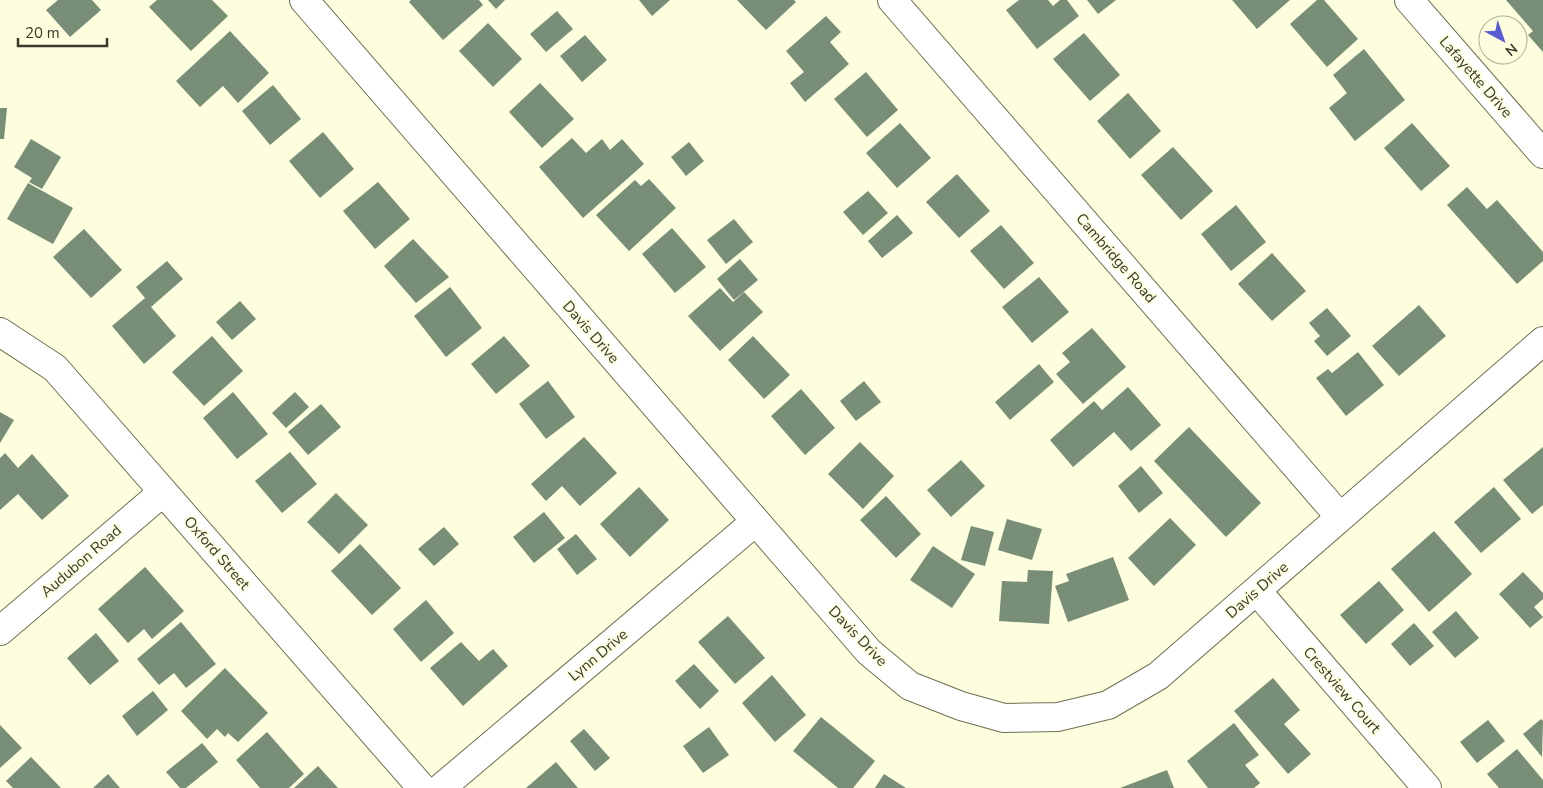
<svg xmlns="http://www.w3.org/2000/svg" width="1543" height="788" viewBox="0 0 1543 788" font-family="'Nunito Sans',sans-serif">
  <style>
    .building { fill: #788e77 }
    .lines { fill: none; stroke-linecap: round; stroke-linejoin: round }
    .minor-casing { stroke: #6f7054; stroke-width: 30 }
    .minor { stroke: #fff; stroke-width: 28 }
    .labels { text-anchor: middle; stroke-width: 4; stroke-linejoin: round; paint-order: stroke }
    .street-label { font-size: 15px; fill: #38392c; stroke: #fcfede }
  </style>
  <rect width="100%" height="100%" fill="#fcfede"/>
  <!-- building -->
  <g class="building">
    <path d="M58,0H92L101,10L70,37L46,10Z"/>
    <path d="M157,0H212L228,16L191,51L149,7Z"/>
    <path d="M411,0H479L483,5L443,40L409,2Z"/>
    <path d="M488,0H505L496,9Z"/>
    <path d="M639,0H670L652,16Z"/>
    <path d="M737,0H794L796,2L766,30Z"/>
    <path d="M1019,0H1048L1053,6L1060,0H1067L1079,16L1037,49L1006,10Z"/>
    <path d="M1087,0H1116L1098,14Z"/>
    <path d="M1232,0H1290L1257,29Z"/>
    <path d="M1317,0H1324L1358,39L1327,67L1290,24Z"/>
    <path d="M1506,0H1543V52L1528,35L1533,31Z"/>
    <path d="M557,11L573,29L546,52L530,34Z"/>
    <path d="M826,16L841,32L830,42L849,64L805,102L790,83L804,72L786,51Z"/>
    <path d="M488,23L522,59L493,87L459,51Z"/>
    <path d="M230,31L269,73L238,103L223,86L200,107L176,81Z"/>
    <path d="M1084,33L1120,75L1090,101L1053,59Z"/>
    <path d="M585,35L607,60L582,82L560,56Z"/>
    <path d="M1364,49L1405,100L1355,141L1329,108L1347,93L1333,75Z"/>
    <path d="M866,72L898,110L867,137L834,99Z"/>
    <path d="M540,83L574,119L542,148L509,112Z"/>
    <path d="M273,85L301,119L270,145L242,111Z"/>
    <path d="M1128,93L1161,131L1130,159L1097,121Z"/>
    <path d="M0,108H7L4,139H0Z"/>
    <path d="M900,123L931,158L897,188L866,153Z"/>
    <path d="M1412,123L1450,166L1421,191L1384,148Z"/>
    <path d="M323,132L354,169L320,198L289,161Z"/>
    <path d="M572,138L586,153L602,139L610,150L622,139L644,164L583,218L539,167Z"/>
    <path d="M31,139L61,157L42,189L29,182L32,178L14,167Z"/>
    <path d="M689,142L704,161L686,176L671,157Z"/>
    <path d="M1173,147L1213,191L1181,220L1141,175Z"/>
    <path d="M957,174L990,211L959,238L926,202Z"/>
    <path d="M649,179L676,208L629,251L596,215L635,180L641,186Z"/>
    <path d="M378,182L410,219L375,249L343,211Z"/>
    <path d="M28,183L73,208L53,244L7,219Z"/>
    <path d="M1467,187L1487,209L1497,200L1543,252V261L1517,284L1447,205Z"/>
    <path d="M868,191L888,213L863,235L843,212Z"/>
    <path d="M1236,205L1266,242L1231,271L1201,234Z"/>
    <path d="M897,215L913,233L882,258L868,241Z"/>
    <path d="M734,219L753,242L726,264L707,240Z"/>
    <path d="M1001,225L1034,263L1004,289L970,251Z"/>
    <path d="M672,228L706,267L675,293L642,254Z"/>
    <path d="M84,229L122,270L91,298L53,257Z"/>
    <path d="M413,239L449,277L416,303L384,266Z"/>
    <path d="M1272,253L1306,291L1272,321L1238,284Z"/>
    <path d="M740,259L758,280L734,300L717,279Z"/>
    <path d="M167,261L183,279L151,307L176,336L144,364L112,326L145,298L136,287Z"/>
    <path d="M1039,277L1069,312L1032,343L1002,307Z"/>
    <path d="M450,287L482,328L446,357L414,316Z"/>
    <path d="M720,288L733,302L744,292L763,312L720,351L688,316Z"/>
    <path d="M240,301L256,319L232,340L216,322Z"/>
    <path d="M1419,305L1446,336L1399,376L1372,346Z"/>
    <path d="M1327,308L1351,336L1327,356L1314,341L1320,336L1309,323Z"/>
    <path d="M1092,328L1126,367L1083,404L1056,374L1070,362L1062,353Z"/>
    <path d="M212,336L243,371L204,406L172,372Z"/>
    <path d="M504,336L530,366L496,394L471,364Z"/>
    <path d="M753,336L790,375L764,399L728,360Z"/>
    <path d="M1358,352L1384,385L1346,416L1316,378L1328,369L1332,373Z"/>
    <path d="M1039,364L1054,382L1010,420L995,402Z"/>
    <path d="M548,381L575,417L546,439L519,404Z"/>
    <path d="M864,381L881,402L856,421L840,401Z"/>
    <path d="M1128,387L1161,425L1131,451L1114,432L1073,467L1050,440L1094,401L1102,410Z"/>
    <path d="M801,389L835,428L805,455L771,416Z"/>
    <path d="M233,392L268,434L237,459L203,418Z"/>
    <path d="M295,392L309,407L286,428L272,413Z"/>
    <path d="M321,404L341,427L308,455L288,432Z"/>
    <path d="M0,412L14,420L0,443Z"/>
    <path d="M1189,427L1261,503L1226,537L1154,461Z"/>
    <path d="M584,437L617,473L580,506L562,486L546,501L531,484Z"/>
    <path d="M860,442L894,476L863,509L828,474Z"/>
    <path d="M1543,447V505L1532,514L1503,480Z"/>
    <path d="M290,452L317,484L282,513L255,481Z"/>
    <path d="M5,453L18,468L32,454L69,496L42,520L18,494L0,510V458Z"/>
    <path d="M961,460L985,486L951,517L927,490Z"/>
    <path d="M1141,466L1163,493L1139,513L1118,486Z"/>
    <path d="M639,487L669,520L630,557L600,524Z"/>
    <path d="M1494,487L1521,519L1481,553L1454,522Z"/>
    <path d="M336,493L368,525L339,554L307,522Z"/>
    <path d="M886,496L921,534L896,558L860,520Z"/>
    <path d="M544,512L565,538L534,563L513,537Z"/>
    <path d="M1170,518L1196,545L1154,586L1128,558Z"/>
    <path d="M1007,519L1042,529L1032,560L998,550Z"/>
    <path d="M971,526L994,532L985,566L961,560Z"/>
    <path d="M444,527L459,544L434,566L418,549Z"/>
    <path d="M1434,531L1472,574L1429,612L1391,569Z"/>
    <path d="M576,534L597,559L577,575L557,549Z"/>
    <path d="M360,544L401,588L372,615L331,571Z"/>
    <path d="M933,546L975,574L952,608L910,580Z"/>
    <path d="M1113,557L1129,600L1068,622L1055,586L1069,581L1066,574Z"/>
    <path d="M145,567L184,611L152,639L144,629L128,643L98,609Z"/>
    <path d="M1028,570L1053,571L1049,624L999,621L1002,581L1027,582Z"/>
    <path d="M1523,572L1543,593V599L1534,607L1543,617L1530,628L1499,594Z"/>
    <path d="M1379,581L1404,610L1366,644L1340,615Z"/>
    <path d="M426,600L454,633L421,662L393,629Z"/>
    <path d="M1456,611L1479,638L1455,658L1432,632Z"/>
    <path d="M728,616L765,658L735,684L698,642Z"/>
    <path d="M181,622L216,664L186,688L174,673L159,685L137,659Z"/>
    <path d="M1414,623L1434,646L1410,666L1391,644Z"/>
    <path d="M96,633L119,661L90,685L67,658Z"/>
    <path d="M461,642L479,661L493,649L508,666L463,706L430,668Z"/>
    <path d="M694,664L719,691L700,709L675,681Z"/>
    <path d="M225,668L268,713L238,742L228,733L225,737L217,729L207,739L181,711Z"/>
    <path d="M772,675L806,715L775,742L742,703Z"/>
    <path d="M1273,678L1300,710L1284,724L1311,754L1288,774L1234,711Z"/>
    <path d="M153,691L168,710L137,736L122,716Z"/>
    <path d="M821,717L875,761L853,788H838L793,751Z"/>
    <path d="M1541,719L1543,721L1542,757L1523,734Z"/>
    <path d="M1488,720L1505,741L1477,763L1460,742Z"/>
    <path d="M1234,723L1259,755L1245,765L1260,783L1254,788H1208L1187,761Z"/>
    <path d="M0,725L22,748L0,768Z"/>
    <path d="M709,727L729,755L703,773L683,746Z"/>
    <path d="M584,729L610,758L595,771L570,741Z"/>
    <path d="M267,732L304,774L289,788H260L236,760Z"/>
    <path d="M202,743L218,762L186,788H180L166,772Z"/>
    <path d="M1517,749L1543,780V788H1499L1487,774Z"/>
    <path d="M31,757L61,788H13L6,781Z"/>
    <path d="M556,762L578,788H526Z"/>
    <path d="M318,766L338,788H294Z"/>
    <path d="M1167,770L1174,788H1120Z"/>
    <path d="M108,774L120,788H93Z"/>
    <path d="M884,774L906,788H875Z"/>
  </g>
  <g class="lines">
    <defs>
      <g id="minor">
        <path d="M304,0L869,652L910,686L961,706L1004,718L1058,717L1108,705L1158,676L1543,341"/>
        <path d="M892,0L1340,517"/>
        <path d="M1409,0L1543,154"/>
        <path d="M0,332L55,368L422,788"/>
        <path d="M1257,591L1427,788"/>
        <path d="M0,631L163,492"/>
        <path d="M441,788L755,522"/>
      </g>
    </defs>
    <!-- minor casing -->
    <use href="#minor" class="minor-casing"/>
    <!-- minor -->
    <use href="#minor" class="minor"/>
  </g>
  <g class="labels">
    <!-- street labels -->
    <g class="street-label">
      <text transform="translate(1476 77) rotate(49)" y="5">Lafayette Drive</text>
      <text transform="translate(1116 258) rotate(49)" y="5">Cambridge Road</text>
      <text transform="translate(591 332) rotate(49)" y="5">Davis Drive</text>
      <text transform="translate(217 553) rotate(49)" y="5">Oxford Street</text>
      <text transform="translate(81 561) rotate(-41)" y="5">Audubon Road</text>
      <text transform="translate(1257 590) rotate(-41)" y="5">Davis Drive</text>
      <text transform="translate(858 636) rotate(46)" y="5">Davis Drive</text>
      <text transform="translate(598 655) rotate(-40)" y="5">Lynn Drive</text>
      <text transform="translate(1342 690) rotate(49)" y="5">Crestview Court</text>
    </g>
  </g>
  <!-- north arrow -->
  <g transform="translate(1503 40) rotate(140)"><circle r="24" fill="#fcfede" stroke="#aeaf97"/>
  <path d="M0-4L9 19L0 12L-9 19Z" fill="#585bd2"/>
  <text y="-8" font-size="14" font-weight="bold" text-anchor="middle" fill="#38392c">N</text>
  </g>
  <!-- scale -->
  <path d="M18 38v8h89v-8" fill="none" stroke="#38392c" stroke-width="2.5"/>
  <text x="25" y="38" font-size="15" fill="#38392c" stroke="#fcfede" stroke-width="4" paint-order="stroke">20 m</text>
</svg>
